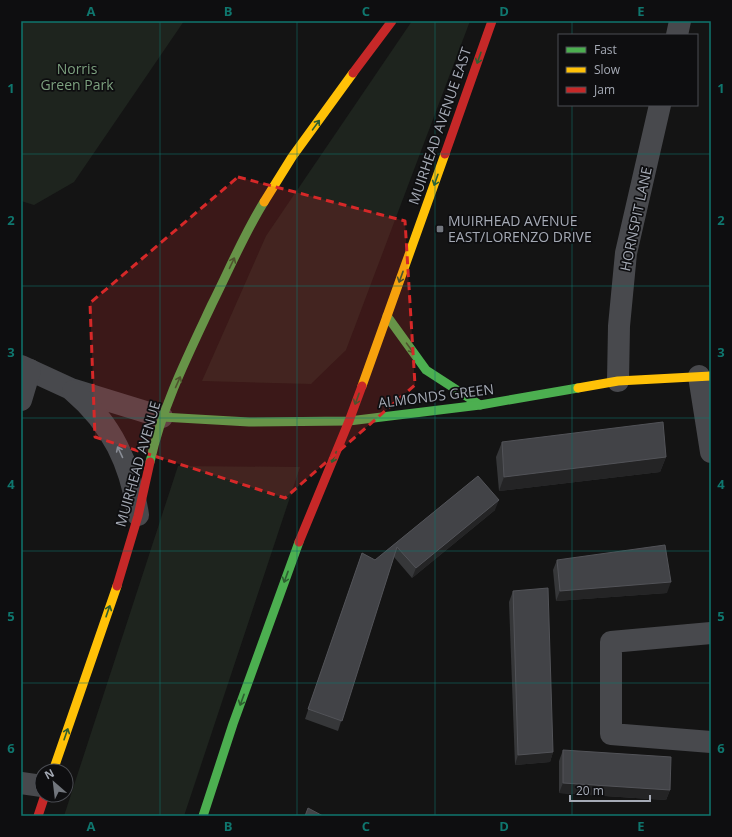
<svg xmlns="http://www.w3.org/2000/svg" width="732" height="837" viewBox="0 0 732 837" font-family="'Open Sans',sans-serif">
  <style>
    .green { fill: #1e241e }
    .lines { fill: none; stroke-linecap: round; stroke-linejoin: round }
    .street { stroke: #48494d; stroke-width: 22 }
    .fast { stroke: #4caf50; stroke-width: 9 }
    .slow { stroke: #ffc107; stroke-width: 9 }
    .jam { stroke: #c62828; stroke-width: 9 }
    .wall { fill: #363739 }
    .shaded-wall { fill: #242425 }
    .building { fill: #424347; stroke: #525358 }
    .oneway { stroke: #2d5e30 }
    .oneway2 { stroke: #898d96 }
    .marked { fill: #d62828; fill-opacity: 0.2; stroke: #d62828; stroke-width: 3; stroke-dasharray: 8 5; stroke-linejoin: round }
    .grid { fill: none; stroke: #0f766e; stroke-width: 1; stroke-opacity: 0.55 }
    .poi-dot { fill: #72767d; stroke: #0e0e10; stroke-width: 1.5 }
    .labels { text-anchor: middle; stroke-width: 3.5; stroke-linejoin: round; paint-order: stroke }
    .park-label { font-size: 14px; fill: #7ca07e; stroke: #0e0e10 }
    .street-label { font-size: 14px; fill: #a5aab5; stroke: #0e0e10 }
    .poi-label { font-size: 14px; fill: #a5aab5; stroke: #0e0e10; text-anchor: start }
    .neatline { fill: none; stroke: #0f766e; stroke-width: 1.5 }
    .grid-label { font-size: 13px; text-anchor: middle; font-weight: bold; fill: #0f766e }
  </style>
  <rect width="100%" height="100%" fill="#141414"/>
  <!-- green -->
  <g class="green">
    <path d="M21,21H184L74,182L34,205L21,201Z"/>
    <path d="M412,21H470L346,350L311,384L202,381L266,236Z"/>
    <path d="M178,466L300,467L184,816H64Z"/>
  </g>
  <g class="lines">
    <!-- street -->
    <g class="street">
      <path d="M677,35L680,21"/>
      <path d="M21,366L71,389L162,417"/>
      <path d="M699,376L711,452"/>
      <path d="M618,381L619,326L626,253L660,105"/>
      <path d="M73,391C112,424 131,465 138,515"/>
      <path d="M21,400L30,370"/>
      <path d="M711,633L611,642V734L711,742"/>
      <path d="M21,783L42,786"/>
    </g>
    <!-- fast -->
    <g class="fast">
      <path d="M387,316L426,370L480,405"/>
      <path d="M162,417L249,422L349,421L480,405L578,388"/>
      <path d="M150,462C162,407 188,355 212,304C229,270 244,234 264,202"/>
      <path d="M203,816L233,724L299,542"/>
    </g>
    <!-- slow -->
    <g class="slow">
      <path d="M264,202L292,157L353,73"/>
      <path d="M362,386L445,154"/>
      <path d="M578,388L618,381L711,376"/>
      <path d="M53,771L117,586"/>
    </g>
    <!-- jam -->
    <g class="jam">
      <path d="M353,73L392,21"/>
      <path d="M445,154L492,21"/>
      <path d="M299,542L349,421L362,386"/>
      <path d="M117,586L138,516L150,462"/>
      <path d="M38,816L45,795"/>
    </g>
  </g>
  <!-- wall -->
  <g class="wall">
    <path d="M502,442L666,457L660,472L499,491L496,457Z"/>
    <path d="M478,476L495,510L412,578L394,557L338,731L305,719L362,553L375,560Z"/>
    <path d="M557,560L667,593L556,601L553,570Z"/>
    <path d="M513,591L553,752L550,762L515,765L509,602Z"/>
    <path d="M563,750L670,790L666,800L559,793V761Z"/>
  </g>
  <!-- shaded-wall -->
  <g class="shaded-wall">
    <path d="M666,457L660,472L499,491L504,477Z"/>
    <path d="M499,500L495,510L412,578L416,568Z"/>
    <path d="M671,582L667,593L556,601L560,591Z"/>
    <path d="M553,752L550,762L515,765L518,755Z"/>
    <path d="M563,783L670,790L666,800L559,793Z"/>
  </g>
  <!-- building -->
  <g class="building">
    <path d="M663,422L666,457L504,477L502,442Z"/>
    <path d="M478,476L499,500L416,568L397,547L342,721L308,709L362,553L375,560Z"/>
    <path d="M665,545L671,582L560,591L557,560Z"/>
    <path d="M548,588L553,752L518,755L513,591Z"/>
    <path d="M563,750L671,757L670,790L563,783Z"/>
    <path d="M308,808L323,816H305Z"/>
  </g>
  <!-- one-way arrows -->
  <defs><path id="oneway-shaft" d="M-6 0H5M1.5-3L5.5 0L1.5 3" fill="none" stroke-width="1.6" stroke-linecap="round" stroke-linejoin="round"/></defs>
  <g class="oneway">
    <use href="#oneway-shaft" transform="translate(479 58) rotate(109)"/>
    <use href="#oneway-shaft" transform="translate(316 125) rotate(-54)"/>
    <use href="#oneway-shaft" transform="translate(436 180) rotate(109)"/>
    <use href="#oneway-shaft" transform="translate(232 263) rotate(-65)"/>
    <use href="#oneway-shaft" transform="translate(401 277) rotate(110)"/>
    <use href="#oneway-shaft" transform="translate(410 348) rotate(54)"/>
    <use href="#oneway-shaft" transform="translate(178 382) rotate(-66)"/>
    <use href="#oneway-shaft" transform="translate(357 399) rotate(110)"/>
    <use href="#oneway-shaft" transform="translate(334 457) rotate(113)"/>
    <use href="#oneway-shaft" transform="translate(286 577) rotate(110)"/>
    <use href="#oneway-shaft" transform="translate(108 611) rotate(-71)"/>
    <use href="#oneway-shaft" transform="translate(242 700) rotate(110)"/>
    <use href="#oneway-shaft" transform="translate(66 734) rotate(-71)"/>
  </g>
  <use class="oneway2" href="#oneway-shaft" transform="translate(120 452) rotate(-115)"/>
  <!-- marked area -->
  <path class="marked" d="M238,177L405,221L415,385L285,498L95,437L90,303Z"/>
  <!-- grid -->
  <path class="grid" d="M160,21V816M297,21V816M435,21V816M572,21V35M572,105V816M21,154H711M21,286H711M21,418H711M21,551H711M21,683H711"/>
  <!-- markers -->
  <rect class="poi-dot" x="436" y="225" width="8" height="8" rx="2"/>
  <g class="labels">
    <!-- park labels -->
    <g class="park-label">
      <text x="77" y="74">Norris<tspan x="77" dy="16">Green Park</tspan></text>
    </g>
    <!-- street labels -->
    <g class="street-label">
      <text transform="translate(440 126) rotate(-71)" y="5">MUIRHEAD AVENUE EAST</text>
      <text transform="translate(636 219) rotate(-78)" y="5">HORNSPIT LANE</text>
      <text transform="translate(436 396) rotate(-7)" y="5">ALMONDS GREEN</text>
      <text transform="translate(138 464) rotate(-74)" y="5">MUIRHEAD AVENUE</text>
    </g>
    <!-- poi labels -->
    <g class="poi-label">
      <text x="448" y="226">MUIRHEAD AVENUE<tspan x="448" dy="16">EAST/LORENZO DRIVE</tspan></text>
    </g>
  </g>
  <!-- border -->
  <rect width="732" height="837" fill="none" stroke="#0e0e10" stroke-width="44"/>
  <!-- legend -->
  <rect x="558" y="34" width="140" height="72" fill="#0e0e10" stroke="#4a4c52"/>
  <rect x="566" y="47" width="20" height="6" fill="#4caf50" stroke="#4a4c52"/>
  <text x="594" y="54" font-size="12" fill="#a5aab5">Fast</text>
  <rect x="566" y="67" width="20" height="6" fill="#ffc107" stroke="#4a4c52"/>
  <text x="594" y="74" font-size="12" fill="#a5aab5">Slow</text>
  <rect x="566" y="87" width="20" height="6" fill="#c62828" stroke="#4a4c52"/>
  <text x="594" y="94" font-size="12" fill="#a5aab5">Jam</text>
  <!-- north arrow -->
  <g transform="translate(54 783) rotate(332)"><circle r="19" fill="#0e0e10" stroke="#4a4c52"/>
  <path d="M0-3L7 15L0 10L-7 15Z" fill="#72767d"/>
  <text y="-6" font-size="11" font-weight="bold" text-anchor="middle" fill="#a5aab5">N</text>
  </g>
  <!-- scale -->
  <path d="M570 795v6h80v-6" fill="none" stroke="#a5aab5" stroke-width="2"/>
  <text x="576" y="795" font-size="12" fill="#a5aab5" stroke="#0e0e10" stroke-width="3" paint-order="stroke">20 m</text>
  <rect x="22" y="22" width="688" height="793" class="neatline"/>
  <g class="grid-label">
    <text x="91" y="16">A</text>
    <text x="228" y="16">B</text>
    <text x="366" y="16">C</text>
    <text x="504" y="16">D</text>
    <text x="641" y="16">E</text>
    <text x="11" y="93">1</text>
    <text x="721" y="93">1</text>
    <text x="11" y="225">2</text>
    <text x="721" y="225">2</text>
    <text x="11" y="357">3</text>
    <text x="721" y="357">3</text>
    <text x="11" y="489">4</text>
    <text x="721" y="489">4</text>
    <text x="11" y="621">5</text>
    <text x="721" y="621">5</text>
    <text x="11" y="753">6</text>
    <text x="721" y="753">6</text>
    <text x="91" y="831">A</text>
    <text x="228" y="831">B</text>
    <text x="366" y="831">C</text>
    <text x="504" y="831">D</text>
    <text x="641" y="831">E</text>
  </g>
</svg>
